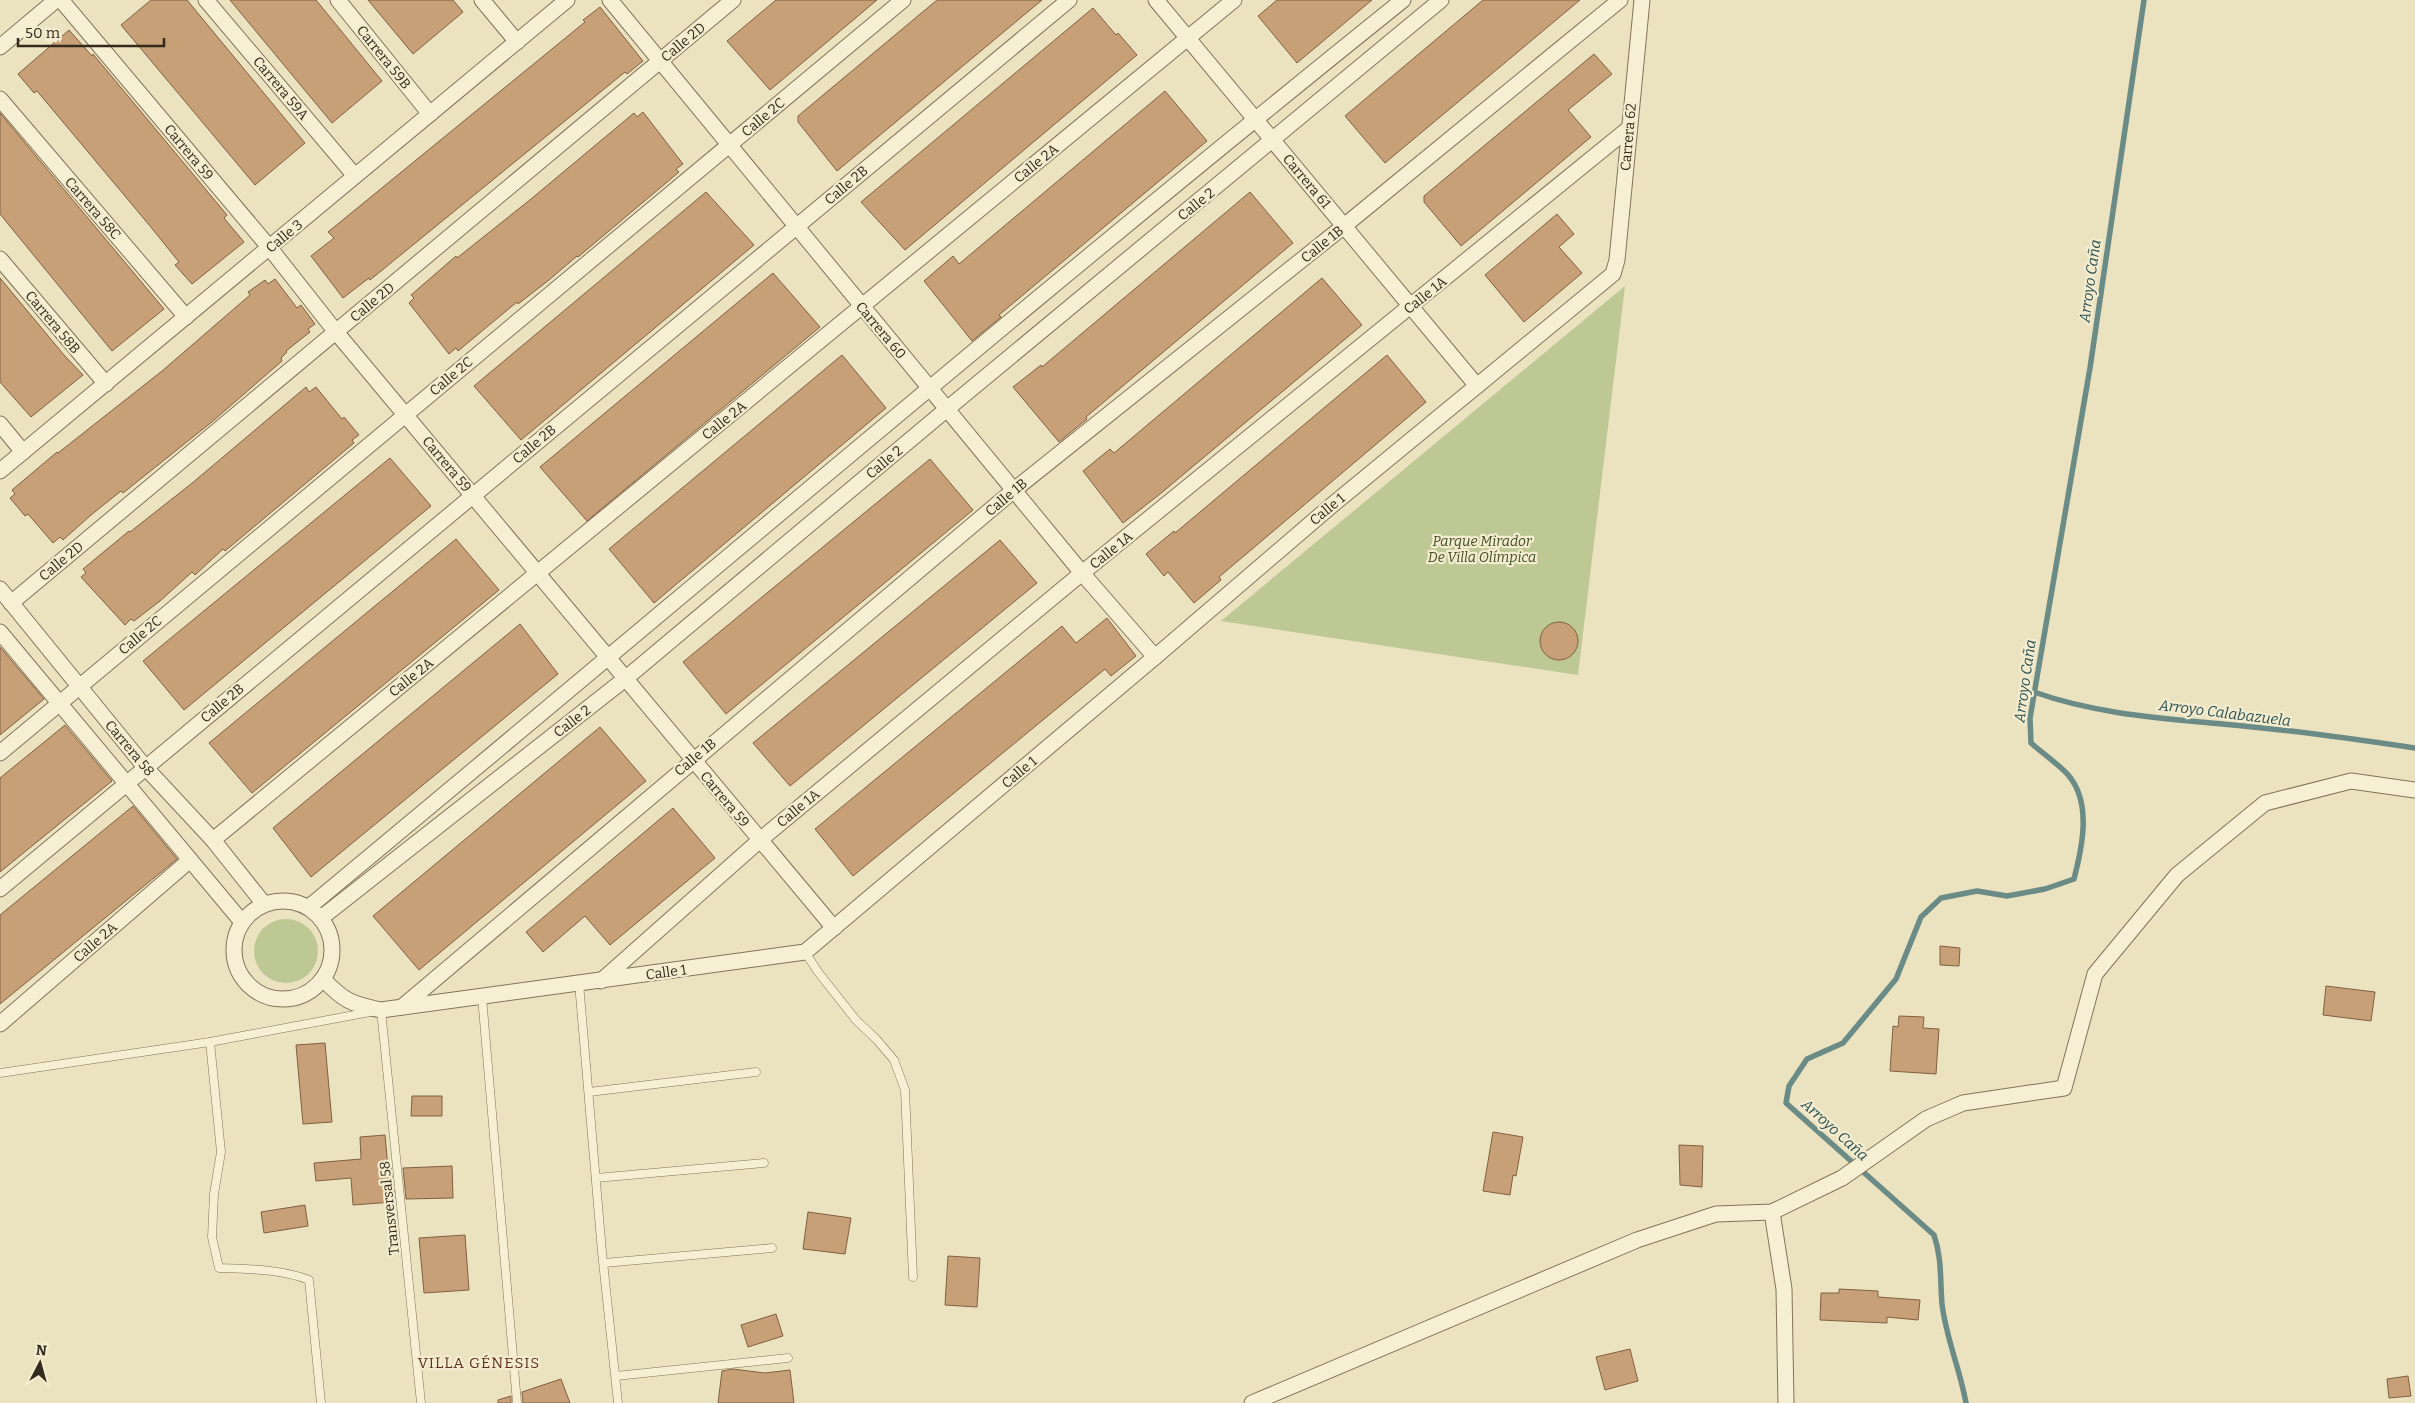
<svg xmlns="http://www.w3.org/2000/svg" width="2415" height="1403" viewBox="0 0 2415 1403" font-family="Bitter,serif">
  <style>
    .green { fill: #bec895 }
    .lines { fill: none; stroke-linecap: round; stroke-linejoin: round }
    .stream { stroke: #6b8b86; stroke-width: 5.5 }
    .building { fill: #c8a078; stroke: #816040 }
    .lane-casing { stroke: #837359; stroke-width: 9 }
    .street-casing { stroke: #837359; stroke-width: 17 }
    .lane { stroke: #f7efd3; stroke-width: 8 }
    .street { stroke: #f7efd3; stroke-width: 15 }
    .labels { text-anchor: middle; stroke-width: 4.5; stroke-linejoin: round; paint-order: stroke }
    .street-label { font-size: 14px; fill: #342a1d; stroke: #f3eccf }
    .park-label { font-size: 14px; font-style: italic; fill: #414f24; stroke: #f3eccf }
    .water-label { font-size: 15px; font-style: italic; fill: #2d5253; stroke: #f3eccf }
    .neighbourhood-label { font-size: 15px; letter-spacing: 1px; fill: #5e311f; stroke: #f3eccf }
  </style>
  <rect width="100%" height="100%" fill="#ebe2c0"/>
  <!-- green -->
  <g class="green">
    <path d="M1625,286L1578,675L1221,621Z"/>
    <circle cx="286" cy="951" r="32"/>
  </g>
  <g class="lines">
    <!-- stream -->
    <g class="stream">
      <path d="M2034,692C2104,717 2179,719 2252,727C2306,732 2361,740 2415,748"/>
      <path d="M1966,1403C1960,1369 1946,1338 1942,1304C1940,1280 1942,1258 1934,1235L1786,1103L1789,1086L1807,1059L1843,1043L1896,979L1921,917L1941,898L1977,891L2007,896L2045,889L2074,879C2082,848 2092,804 2069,776C2061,766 2041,752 2031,743L2030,718L2090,368L2144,0"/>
    </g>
  </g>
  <!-- building -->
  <g class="building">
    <path d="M151,0H187L305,143L255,185L121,25Z"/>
    <path d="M230,0H316L382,81L332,123Z"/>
    <path d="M368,0H453L463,12L413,54Z"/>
    <path d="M776,0H877L770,90L727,41Z"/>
    <path d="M937,0H1042L837,171L798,122V116Z"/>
    <path d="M1277,0H1372L1297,63L1258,16Z"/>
    <path d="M1483,0H1580L1385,163L1345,116Z"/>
    <path d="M600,7L643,61L627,74L625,72L370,280L369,278L343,298L311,256L334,238L328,232L585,22L583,20Z"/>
    <path d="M1093,8L1116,35L1118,33L1137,55L905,250L861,202Z"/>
    <path d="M69,30L92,56L93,54L227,215L224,218L244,242L192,284L175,265L179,262L150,226L37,91L34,93L18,74Z"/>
    <path d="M1594,54L1612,74L1568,110L1591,137L1461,246L1424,202V196Z"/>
    <path d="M1165,91L1207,141L999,315L1001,317L972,341L924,281L953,256L959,264Z"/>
    <path d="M643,112L683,164L676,169L679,172L578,257L577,256L549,280L518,304L517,302L458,351L456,348L449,354L409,303L414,298L411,295L456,256L457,258L531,199L634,113L637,117Z"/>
    <path d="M0,113L164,309L112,351L0,214Z"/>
    <path d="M706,192L754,245L521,440L474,386Z"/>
    <path d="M1250,192L1293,243L1086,417L1087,419L1059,442L1013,387L1041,365L1042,367Z"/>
    <path d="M1557,214L1574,234L1559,247L1582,273L1524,322L1485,275Z"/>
    <path d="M773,273L820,327L587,521L540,467Z"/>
    <path d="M0,278L64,355L83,375L31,417L0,382Z"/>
    <path d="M1322,278L1362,325L1160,494L1123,523L1083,471L1110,449L1114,453Z"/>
    <path d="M275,279L297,308L301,305L315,324L308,329L310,332L286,351L287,352L281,358L282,361L213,421L123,493L121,491L91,515L63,540L60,537L53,543L28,514L25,516L10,498L15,494L12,490L57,452L58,453L162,371L250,295L248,292L265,280L268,284Z"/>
    <path d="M842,355L886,408L654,603L609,549Z"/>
    <path d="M1387,355L1426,402L1219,577L1221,580L1194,603L1168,572L1164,576L1146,554L1174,531L1175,533Z"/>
    <path d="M306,387L309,392L316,387L342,419L344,417L359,435L352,440L354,443L225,551L223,549L195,575L192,572L160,601L134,621L131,619L125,625L81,577L86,573L83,569L129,531L130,532L191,484Z"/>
    <path d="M390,458L431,506L184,710L143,661Z"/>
    <path d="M930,459L973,510L726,714L683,662Z"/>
    <path d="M456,539L499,590L252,793L209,743Z"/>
    <path d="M1000,540L1037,583L790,786L753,743Z"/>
    <path d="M1107,618L1136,656L1111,676L1105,669L853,876L815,829L1062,626L1076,643Z"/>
    <circle cx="1559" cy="641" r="19"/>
    <path d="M520,624L558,674L311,877L273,828Z"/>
    <path d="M0,647L44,699L0,735Z"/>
    <path d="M65,725L112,781L0,872V778Z"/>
    <path d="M600,727L646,781L419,970L373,916Z"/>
    <path d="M133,806L177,859L0,1004V915Z"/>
    <path d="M673,808L715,858L610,945L585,916L543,952L526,932Z"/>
    <path d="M1940,946L1960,948L1959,966L1940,965Z"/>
    <path d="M2326,986L2375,992L2371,1021L2323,1015Z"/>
    <path d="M1899,1016L1924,1017L1923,1028L1939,1029L1936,1074L1890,1071L1893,1026L1898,1027Z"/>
    <path d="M325,1043L332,1122L303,1124L296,1045Z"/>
    <path d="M412,1096H442V1116H411Z"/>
    <path d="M1493,1132L1523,1137L1516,1176L1513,1175L1510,1195L1483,1191Z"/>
    <path d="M385,1135L388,1168H391L395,1199H392L393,1202L353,1205L351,1178L316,1181L314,1163L361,1159L360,1137Z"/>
    <path d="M1679,1145L1703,1146L1702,1187L1680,1185Z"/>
    <path d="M452,1166L453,1198L406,1199L403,1168Z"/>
    <path d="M305,1205L308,1226L264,1233L261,1212Z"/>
    <path d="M808,1212L851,1218L845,1254L803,1249Z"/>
    <path d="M465,1235L469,1290L424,1293L419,1238Z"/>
    <path d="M948,1256L980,1258L977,1307L945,1305Z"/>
    <path d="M1839,1289L1878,1291V1297L1920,1300L1918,1320L1887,1317V1323L1820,1320L1821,1293H1839Z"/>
    <path d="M776,1314L783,1336L748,1347L741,1325Z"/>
    <path d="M1630,1349L1638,1381L1605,1390L1596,1357Z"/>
    <path d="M733,1369L765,1373L790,1370L794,1403H718L722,1371Z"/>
    <path d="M2408,1376L2411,1396L2389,1398L2387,1379Z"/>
    <path d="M561,1379L570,1403H523L522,1392Z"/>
    <path d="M511,1396V1403H498V1400Z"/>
  </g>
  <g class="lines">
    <defs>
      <g id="lane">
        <path d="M805,952L818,972L856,1020L877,1040L894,1060L905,1090L913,1277"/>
        <path d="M579,983L602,1252L618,1403"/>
        <path d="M482,997L517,1403"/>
        <path d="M210,1042L221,1152L214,1194L212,1237L219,1268C250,1269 280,1269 309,1280L321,1403"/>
        <path d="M0,1073L210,1042L381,1010L421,1403"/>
        <path d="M589,1092L756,1072"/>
        <path d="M596,1178L764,1163"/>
        <path d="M604,1263L772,1248"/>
        <path d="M616,1376L788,1358"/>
      </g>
      <g id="street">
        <path d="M61,0L269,247L336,332L834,928"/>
        <path d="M206,0L355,176"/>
        <path d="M338,0L430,114"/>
        <path d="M482,0L517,42"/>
        <path d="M610,0L1082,573L1155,657"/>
        <path d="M1156,0L1477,386"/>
        <path d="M0,47L56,0"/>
        <path d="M0,99L186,317"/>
        <path d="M0,259L106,384"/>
        <path d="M0,424L23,452"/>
        <path d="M0,471L567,0"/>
        <path d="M0,589L145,767L213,840L264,904"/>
        <path d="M11,603L733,0"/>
        <path d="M0,632L242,922"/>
        <path d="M0,753L903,0"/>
        <path d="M213,840L1234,0"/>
        <path d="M0,889L1069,0"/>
        <circle cx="283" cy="950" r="49"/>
        <path d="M309,907C673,605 1033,297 1403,0"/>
        <path d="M321,918L625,679L947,409L1441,0"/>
        <path d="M323,979C344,1001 351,1004 381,1010L805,952L1155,657L1331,506L1613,274L1617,260L1642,0"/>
        <path d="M601,981L760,840L1082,573L1628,129"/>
        <path d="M402,1007L1014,490L1344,226L1620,0"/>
        <path d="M0,1024L190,860"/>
        <path d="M1772,1212L1784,1289L1786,1403"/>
        <path d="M1252,1403L1637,1240L1716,1214L1772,1212L1842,1178L1926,1119L1963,1103L2064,1088L2095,974L2177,875L2265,803L2351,781L2415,790"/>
      </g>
    </defs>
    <!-- lane casing -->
    <use href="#lane" class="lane-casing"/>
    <!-- street casing -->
    <use href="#street" class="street-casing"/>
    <!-- lane -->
    <use href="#lane" class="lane"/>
    <!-- street -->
    <use href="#street" class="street"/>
  </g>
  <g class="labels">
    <!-- street labels -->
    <g class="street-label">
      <text transform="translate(683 42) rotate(-40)" y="5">Calle 2D</text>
      <text transform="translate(384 57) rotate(51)" y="5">Carrera 59B</text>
      <text transform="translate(281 88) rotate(50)" y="5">Carrera 59A</text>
      <text transform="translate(763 117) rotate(-40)" y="5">Calle 2C</text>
      <text transform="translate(1628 137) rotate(-85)" y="5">Carrera 62</text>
      <text transform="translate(189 152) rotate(50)" y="5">Carrera 59</text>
      <text transform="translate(1036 163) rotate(-39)" y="5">Calle 2A</text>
      <text transform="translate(1307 181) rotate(50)" y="5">Carrera 61</text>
      <text transform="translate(846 185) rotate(-40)" y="5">Calle 2B</text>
      <text transform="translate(1196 204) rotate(-39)" y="5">Calle 2</text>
      <text transform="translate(93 208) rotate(49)" y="5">Carrera 58C</text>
      <text transform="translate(284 236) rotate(-40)" y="5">Calle 3</text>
      <text transform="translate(1322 244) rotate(-39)" y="5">Calle 1B</text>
      <text transform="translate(1425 295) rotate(-39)" y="5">Calle 1A</text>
      <text transform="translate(372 302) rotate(-40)" y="5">Calle 2D</text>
      <text transform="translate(53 322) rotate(50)" y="5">Carrera 58B</text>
      <text transform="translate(881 330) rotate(50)" y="5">Carrera 60</text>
      <text transform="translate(451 376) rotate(-40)" y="5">Calle 2C</text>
      <text transform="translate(724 420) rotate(-39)" y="5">Calle 2A</text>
      <text transform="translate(534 444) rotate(-40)" y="5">Calle 2B</text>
      <text transform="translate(884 462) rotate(-40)" y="5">Calle 2</text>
      <text transform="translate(447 464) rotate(50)" y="5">Carrera 59</text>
      <text transform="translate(1006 497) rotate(-40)" y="5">Calle 1B</text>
      <text transform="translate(1327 509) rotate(-40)" y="5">Calle 1</text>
      <text transform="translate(1111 550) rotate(-39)" y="5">Calle 1A</text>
      <text transform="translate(61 561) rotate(-40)" y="5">Calle 2D</text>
      <text transform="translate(140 635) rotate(-40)" y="5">Calle 2C</text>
      <text transform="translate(411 677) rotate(-39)" y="5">Calle 2A</text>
      <text transform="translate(222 703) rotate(-40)" y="5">Calle 2B</text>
      <text transform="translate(572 721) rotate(-38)" y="5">Calle 2</text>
      <text transform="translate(130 748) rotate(50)" y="5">Carrera 58</text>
      <text transform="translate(695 757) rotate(-40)" y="5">Calle 1B</text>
      <text transform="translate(1019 772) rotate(-40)" y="5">Calle 1</text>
      <text transform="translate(725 799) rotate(50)" y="5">Carrera 59</text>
      <text transform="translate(798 808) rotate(-40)" y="5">Calle 1A</text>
      <text transform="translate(95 942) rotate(-41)" y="5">Calle 2A</text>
      <text transform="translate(666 972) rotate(-8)" y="5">Calle 1</text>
      <text transform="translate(389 1208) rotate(-96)" y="5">Transversal 58</text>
    </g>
    <!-- park labels -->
    <g class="park-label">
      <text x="1482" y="546">Parque Mirador<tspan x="1482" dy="16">De Villa Olímpica</tspan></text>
    </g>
    <!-- water labels -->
    <g class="water-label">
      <text transform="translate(2090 281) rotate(-82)" y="5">Arroyo Caña</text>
      <text transform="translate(2025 681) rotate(-82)" y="5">Arroyo Caña</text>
      <text transform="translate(2225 713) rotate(7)" y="5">Arroyo Calabazuela</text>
      <text transform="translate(1835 1130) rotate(42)" y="5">Arroyo Caña</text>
    </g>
    <!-- neighbourhood labels -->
    <g class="neighbourhood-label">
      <text x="479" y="1368">VILLA GÉNESIS</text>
    </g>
  </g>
  <!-- north arrow -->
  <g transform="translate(40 1363) rotate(6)" stroke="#f3eccf" stroke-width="4" paint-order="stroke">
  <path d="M0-4L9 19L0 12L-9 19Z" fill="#342a1d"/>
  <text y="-8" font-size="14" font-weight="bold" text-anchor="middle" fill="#342a1d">N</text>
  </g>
  <!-- scale -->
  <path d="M18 38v8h146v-8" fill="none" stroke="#342a1d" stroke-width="2.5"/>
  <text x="25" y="38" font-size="15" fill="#342a1d" stroke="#f3eccf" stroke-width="4" paint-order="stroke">50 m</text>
</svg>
